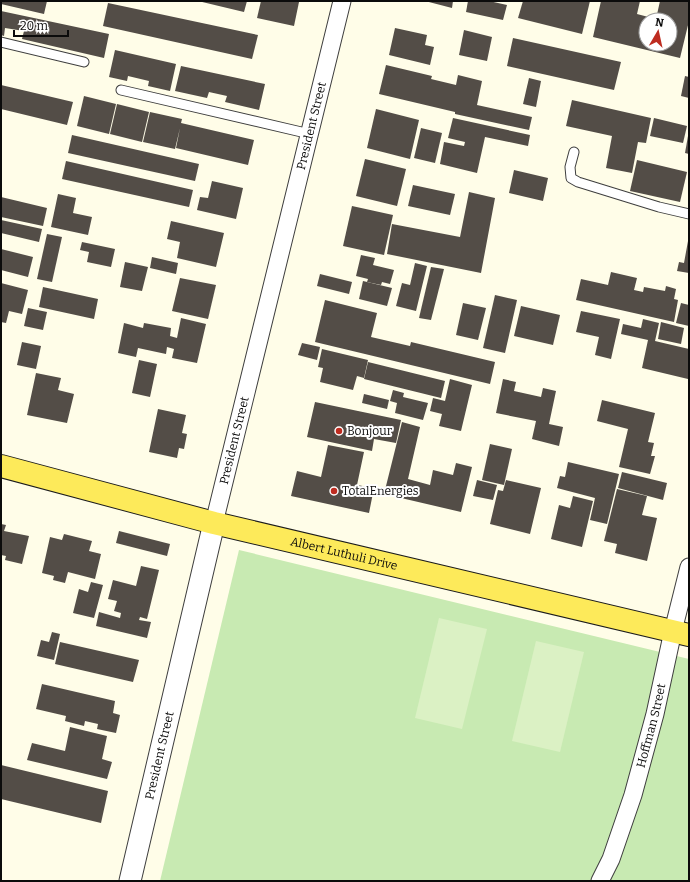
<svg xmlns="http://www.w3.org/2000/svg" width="690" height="882" viewBox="0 0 690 882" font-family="Bitter,serif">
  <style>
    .green { fill: #c8eab2 }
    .pitch { fill: #dbf1c4 }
    .building { fill: #534d47; fill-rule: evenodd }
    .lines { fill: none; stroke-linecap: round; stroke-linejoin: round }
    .service-casing { stroke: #3e3e3e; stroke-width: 11 }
    .minor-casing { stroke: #3e3e3e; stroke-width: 19 }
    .tertiary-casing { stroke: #3e3e3e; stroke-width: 23 }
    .primary-casing { stroke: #1c1c1c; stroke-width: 24 }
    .service { stroke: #fff; stroke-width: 9 }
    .minor { stroke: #fff; stroke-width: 17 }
    .tertiary { stroke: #fff; stroke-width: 21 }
    .primary { stroke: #fdea5a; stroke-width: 22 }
    .poi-dot { fill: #be2c20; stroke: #fff; stroke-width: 1.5 }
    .labels { text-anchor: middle; stroke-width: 4; stroke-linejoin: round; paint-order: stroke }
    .street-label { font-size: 12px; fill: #0b0b0b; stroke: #fff }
    .poi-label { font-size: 12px; fill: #0b0b0b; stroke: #fff; text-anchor: start }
  </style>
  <rect width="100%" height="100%" fill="#fffde8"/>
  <!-- green -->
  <path class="green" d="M239,550L689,659V881H160Z"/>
  <!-- pitch -->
  <g class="pitch">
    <path d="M439,618L487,629L462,729L415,718Z"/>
    <path d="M536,641L584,652L560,752L512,741Z"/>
  </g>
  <!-- building -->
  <g class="building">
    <path d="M1,1H47L44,14L1,4Z"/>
    <path d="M198,1H247L244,12Z"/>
    <path d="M261,1H295L299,2L294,26L257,18Z"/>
    <path d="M425,1H453L452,8Z"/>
    <path d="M468,1H489L507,5L503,20L466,12Z"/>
    <path d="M523,1H590L582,34L518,18Z"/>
    <path d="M601,1H640L637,14L656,19L660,1H689V21L680,58L593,37ZM646,20H670V44H646Z"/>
    <path d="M108,3L258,35L252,59L103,26Z"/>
    <path d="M1,11L109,34L104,58L22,39L24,31L5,28L4,36L1,35Z"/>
    <path d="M395,28L427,35L425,45L434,47L430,65L389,55Z"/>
    <path d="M464,30L492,37L487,61L459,55Z"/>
    <path d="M513,38L621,62L614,90L507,66Z"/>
    <path d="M115,50L176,64L170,91L148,86L149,81L128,76L127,81L109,77Z"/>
    <path d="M386,65L432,76L431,79L456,85L458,75L482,81L477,105L532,117L529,130L455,114V112L379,94Z"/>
    <path d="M181,66L265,84L259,110L225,102L227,96L209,92L207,98L175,91Z"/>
    <path d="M685,76L689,77V98L681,96Z"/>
    <path d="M529,78L541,81L536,107L523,104Z"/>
    <path d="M1,85L73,102L67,125L1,109Z"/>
    <path d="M84,96L116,104L109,134L77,126Z"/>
    <path d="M572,100L651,118L646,143L638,142L632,173L606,168L612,136L566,126Z"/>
    <path d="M117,104L149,112L142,142L110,134Z"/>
    <path d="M376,109L419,120L410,159L367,148Z"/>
    <path d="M150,112L182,119L181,123L254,140L248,165L176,148L180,128L175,149L143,142Z"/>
    <path d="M453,118L530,135L528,146L485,137L477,173L440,164L444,142L464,146L465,142L448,138Z"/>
    <path d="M654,118L687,126L683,143L650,136Z"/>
    <path d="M421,128L442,133L435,163L414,158Z"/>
    <path d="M72,135L199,164L195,181L68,153Z"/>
    <path d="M688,136H689V154L685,153Z"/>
    <path d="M365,159L406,169L397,206L356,196Z"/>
    <path d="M637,160L687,172L680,202L630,191Z"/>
    <path d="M66,161L193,190L189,207L62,179Z"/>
    <path d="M514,170L548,178L543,201L509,193Z"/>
    <path d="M212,181L243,188L236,219L197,210L200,197L208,198Z"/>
    <path d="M413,185L455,194L450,215L408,206Z"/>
    <path d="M469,192L495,198L481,273L387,254L392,224L460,237Z"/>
    <path d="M58,194L76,198L73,213L92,217L88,235L51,227Z"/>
    <path d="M1,197L47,208L43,226L1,217Z"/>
    <path d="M352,206L393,215L384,255L343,246Z"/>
    <path d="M1,220L42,229L39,242L1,233Z"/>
    <path d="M171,221L224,233L216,267L177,258L180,242L167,239Z"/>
    <path d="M47,234L62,237L52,282L37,279Z"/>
    <path d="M688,241H689V273L677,271L679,262L684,263Z"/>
    <path d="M82,242L115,249L111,267L87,262L89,252L80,250Z"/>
    <path d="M1,249L33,257L28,277L1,270Z"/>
    <path d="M361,255L375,258L373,265L394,270L390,284L382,282L381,285L367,282L368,279L356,276Z"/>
    <path d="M152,257L178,263L176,274L150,268Z"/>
    <path d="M125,262L148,267L142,291L120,287Z"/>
    <path d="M415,263L427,266L416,311L396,306L402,283L410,285Z"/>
    <path d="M431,267L444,269L431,320L419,318Z"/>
    <path d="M611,272L637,278L634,290L643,292L644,287L665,291L666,286L676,289L674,299L678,300L674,322L576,300L581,279L608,285Z"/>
    <path d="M320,274L352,282L349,294L317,286Z"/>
    <path d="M180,278L216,285L208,319L172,311Z"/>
    <path d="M363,281L392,288L387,306L359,299Z"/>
    <path d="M1,283L28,290L22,314L9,311L6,323L1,322Z"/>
    <path d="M43,287L98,299L94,319L39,307Z"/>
    <path d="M495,295L517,300L505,353L483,348Z"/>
    <path d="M325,300L377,313L371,337L410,346L411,342L495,362L490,384L315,342Z"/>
    <path d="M463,303L486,308L478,340L456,335Z"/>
    <path d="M681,303L689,305V326L676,323Z"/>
    <path d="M521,306L560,315L553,345L514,336Z"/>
    <path d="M28,308L47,312L43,330L24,326Z"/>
    <path d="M581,311L620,319L611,359L595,355L599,337L576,332Z"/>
    <path d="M181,318L206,324L197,363L172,358L174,349L167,347L166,354L138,348L136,357L118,353L124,323L143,328L144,323L171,328L170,336L177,338Z"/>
    <path d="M643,319L659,323L655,341L689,349V372L688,379L642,368L648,340L621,334L623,324L641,328Z"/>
    <path d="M661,322L684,328L681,344L658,339Z"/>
    <path d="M22,342L41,346L36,369L17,365Z"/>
    <path d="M302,343L320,347L317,360L298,355Z"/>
    <path d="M322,349L368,360L364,378L357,376L353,390L320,382L323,368L318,367Z"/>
    <path d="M139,360L157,364L150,397L132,393Z"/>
    <path d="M368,362L445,381L441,398L364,379Z"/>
    <path d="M36,373L61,378L58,390L74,394L67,423L27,415Z"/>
    <path d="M450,379L472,385L461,431L439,426L442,414L430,411L433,398L445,401Z"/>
    <path d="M503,379L516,382L514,391L541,397L543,388L556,391L549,424L563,427L559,446L532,439L536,421L496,413Z"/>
    <path d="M393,390L404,393L403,397L428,403L423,420L395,413L397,403L390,401Z"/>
    <path d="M364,394L389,400L387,409L362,403Z"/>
    <path d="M602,400L655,413L648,442L654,443L651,456H655L650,474L619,467L628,429L597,421Z"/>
    <path d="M315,402L401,420L396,443L374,439L372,451L307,437Z"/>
    <path d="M158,409L186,415L182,433L187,434L184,449L179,448L177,458L149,452Z"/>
    <path d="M402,422L420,427L408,479L430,485L433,470L453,475L456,463L472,467L461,512L384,494Z"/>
    <path d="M490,444L512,449L504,485L482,480Z"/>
    <path d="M328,445L364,452L357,485L374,488L369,513L291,496L297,471L321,477Z"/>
    <path d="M568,462L619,474L607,524L590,520L595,498L557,488L560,476L565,477Z"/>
    <path d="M622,472L667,483L663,500L618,488Z"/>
    <path d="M477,480L497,485L493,500L473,496Z"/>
    <path d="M506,480L541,488L530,534L490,524L498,490L503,491Z"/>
    <path d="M617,489L647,496L642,515L657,518L647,561L615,553L617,544L604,541Z"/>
    <path d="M573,496L593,501L582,547L551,539L559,505L570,508Z"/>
    <path d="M1,524L6,525L4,531L29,536L22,564L5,560L6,556L1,555Z"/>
    <path d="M119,531L170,544L167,556L116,543Z"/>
    <path d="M64,534L92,541L89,551L101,554L95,579L68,572L65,583L53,580L54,576L42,573L50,537L62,540Z"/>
    <path d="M141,566L159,570L147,619L140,617L139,620L151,622L147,638L96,626L99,612L120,618L121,613L114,611L117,601L108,599L113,580L136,586Z"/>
    <path d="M91,582L103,585L94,618L73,613L79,589L88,592Z"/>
    <path d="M52,632L60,634L54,660L37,656L41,640L49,642Z"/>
    <path d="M60,642L139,660L133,682L55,664Z"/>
    <path d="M42,684L115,701L113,713L120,715L116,733L97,729L98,724L85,721L84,726L65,721L66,716L36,709Z"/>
    <path d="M70,727L107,736L102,759L112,762L107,779L27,760L32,743L65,751Z"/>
    <path d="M1,765L108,791L101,823L1,799Z"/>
  </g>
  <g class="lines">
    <defs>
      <g id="service">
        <path d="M1,42L84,62"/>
        <path d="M121,90L310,134"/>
        <path d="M574,152L570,167L571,178L578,182L659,207L689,214"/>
      </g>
      <g id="minor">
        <path id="s1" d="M214,523L342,1"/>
        <path id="s2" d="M600,881L611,859L633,795L655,714L673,631L689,567"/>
      </g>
      <g id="tertiary">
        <path id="s3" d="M130,881L214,523"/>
      </g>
      <g id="primary">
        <path id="s4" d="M1,466L214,523L689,635"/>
      </g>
    </defs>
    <!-- service casing -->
    <use href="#service" class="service-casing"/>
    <!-- minor casing -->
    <use href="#minor" class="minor-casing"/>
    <!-- tertiary casing -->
    <use href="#tertiary" class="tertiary-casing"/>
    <!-- primary casing -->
    <use href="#primary" class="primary-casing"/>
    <!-- service -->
    <use href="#service" class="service"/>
    <!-- minor -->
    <use href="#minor" class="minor"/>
    <!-- tertiary -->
    <use href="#tertiary" class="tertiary"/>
    <!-- primary -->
    <use href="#primary" class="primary"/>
  </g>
  <!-- markers -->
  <g class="poi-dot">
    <circle cx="339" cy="431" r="4"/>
    <circle cx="334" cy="491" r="4"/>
  </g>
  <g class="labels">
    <!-- street labels -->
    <g class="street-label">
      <text dy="4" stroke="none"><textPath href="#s1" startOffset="409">President Street</textPath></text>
      <text dy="4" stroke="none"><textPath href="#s1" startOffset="85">President Street</textPath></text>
      <text dy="4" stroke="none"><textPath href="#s4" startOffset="354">Albert Luthuli Drive</textPath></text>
      <text dy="4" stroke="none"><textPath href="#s2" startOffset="164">Hoffman Street</textPath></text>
      <text dy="4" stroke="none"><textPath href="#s3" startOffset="129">President Street</textPath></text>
    </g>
    <!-- poi labels -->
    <g class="poi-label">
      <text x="347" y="435">Bonjour</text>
      <text x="342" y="495">TotalEnergies</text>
    </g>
  </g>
  <!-- border -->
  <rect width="690" height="882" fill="none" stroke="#0b0b0b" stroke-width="4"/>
  <!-- north arrow -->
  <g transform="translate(658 32) rotate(9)"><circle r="19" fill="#ffffff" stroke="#9d9d9d"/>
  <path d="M0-3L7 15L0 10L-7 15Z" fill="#be2c20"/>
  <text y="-6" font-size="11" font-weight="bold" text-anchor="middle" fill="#0b0b0b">N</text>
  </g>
  <!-- scale -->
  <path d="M14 30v6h54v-6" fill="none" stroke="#0b0b0b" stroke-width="2"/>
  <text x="20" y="30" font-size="12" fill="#0b0b0b" stroke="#ffffff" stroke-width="3" paint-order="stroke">20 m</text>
</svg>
